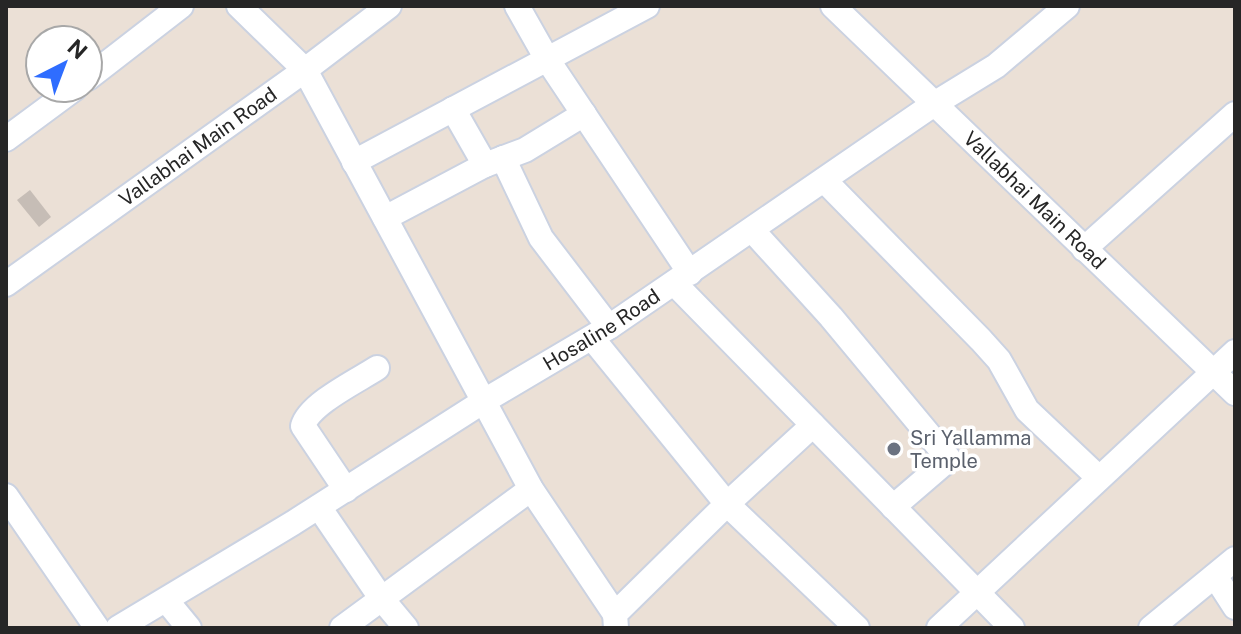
<svg xmlns="http://www.w3.org/2000/svg" width="1241" height="634" viewBox="0 0 1241 634" font-family="'Public Sans',sans-serif">
  <style>
    .building { fill: #c6bdb6 }
    .lines { fill: none; stroke-linecap: round; stroke-linejoin: round }
    .minor-casing { stroke: #cbd2e1; stroke-width: 28 }
    .minor { stroke: #fff; stroke-width: 24 }
    .worship-dot { fill: #6b7280; stroke: #fff; stroke-width: 3 }
    .labels { text-anchor: middle; stroke-width: 7; stroke-linejoin: round; paint-order: stroke }
    .street-label { font-size: 20px; fill: #262626; stroke: #fff }
    .worship-label { font-size: 20px; fill: #5b616d; stroke: #fff; text-anchor: start }
  </style>
  <rect width="100%" height="100%" fill="#ebe0d6"/>
  <!-- building -->
  <path class="building" d="M30,190L51,217L39,227L17,200Z"/>
  <g class="lines">
    <defs>
      <g id="minor">
        <path d="M239,6L305,70L531,489L615,614"/>
        <path d="M517,6L547,59L690,273"/>
        <path id="s1" d="M833,6L1235,393"/>
        <path d="M88,78L181,6"/>
        <path d="M453,109L485,165"/>
        <path d="M6,139L75,88"/>
        <path d="M503,158L541,238L609,327"/>
        <path d="M354,162L647,6"/>
        <path d="M824,180L981,340L999,360L1027,410L1099,478"/>
        <path d="M385,218L485,165L525,150L584,114"/>
        <path d="M752,230L831,317L949,459L893,507"/>
        <path d="M1084,249L1235,114"/>
        <path id="s2" d="M6,284L305,70L389,6"/>
        <path d="M675,284L1012,628"/>
        <path d="M592,338L727,504L615,614L616,628"/>
        <path d="M813,425L727,504L857,628"/>
        <path d="M346,490L303,426C309,404 357,381 377,368"/>
        <path d="M6,496L97,628"/>
        <path d="M319,507L381,598L406,628"/>
        <path d="M1215,576L1235,607"/>
        <path d="M166,600L189,628"/>
        <path id="s3" d="M118,628L293,523L484,401L609,327L934,104L996,66L1067,6"/>
        <path d="M342,628L531,489"/>
        <path d="M939,628L1235,352"/>
        <path d="M1151,628L1235,559"/>
      </g>
    </defs>
    <!-- minor casing -->
    <use href="#minor" class="minor-casing"/>
    <!-- minor -->
    <use href="#minor" class="minor"/>
  </g>
  <!-- markers -->
  <circle class="worship-dot" cx="894" cy="449" r="8"/>
  <g class="labels">
    <!-- street labels -->
    <g class="street-label">
      <text dy="7" stroke="none"><textPath href="#s2" startOffset="236">Vallabhai Main Road</textPath></text>
      <text dy="7" stroke="none"><textPath href="#s1" startOffset="280">Vallabhai Main Road</textPath></text>
      <text dy="7" stroke="none"><textPath href="#s3" startOffset="568">Hosaline Road</textPath></text>
    </g>
    <!-- worship labels -->
    <g class="worship-label">
      <text x="910" y="445">Sri Yallamma<tspan x="910" dy="23">Temple</tspan></text>
    </g>
  </g>
  <!-- border -->
  <rect width="1241" height="634" fill="none" stroke="#262626" stroke-width="16"/>
  <!-- north arrow -->
  <g transform="translate(64 64) rotate(42)"><circle r="38" fill="#ffffff" stroke="#a8a8a8" stroke-width="2"/>
  <path d="M0-6L14 30L0 20L-14 30Z" fill="#2f6dff"/>
  <text y="-12" font-size="22" font-weight="bold" text-anchor="middle" fill="#262626">N</text>
  </g>
</svg>
